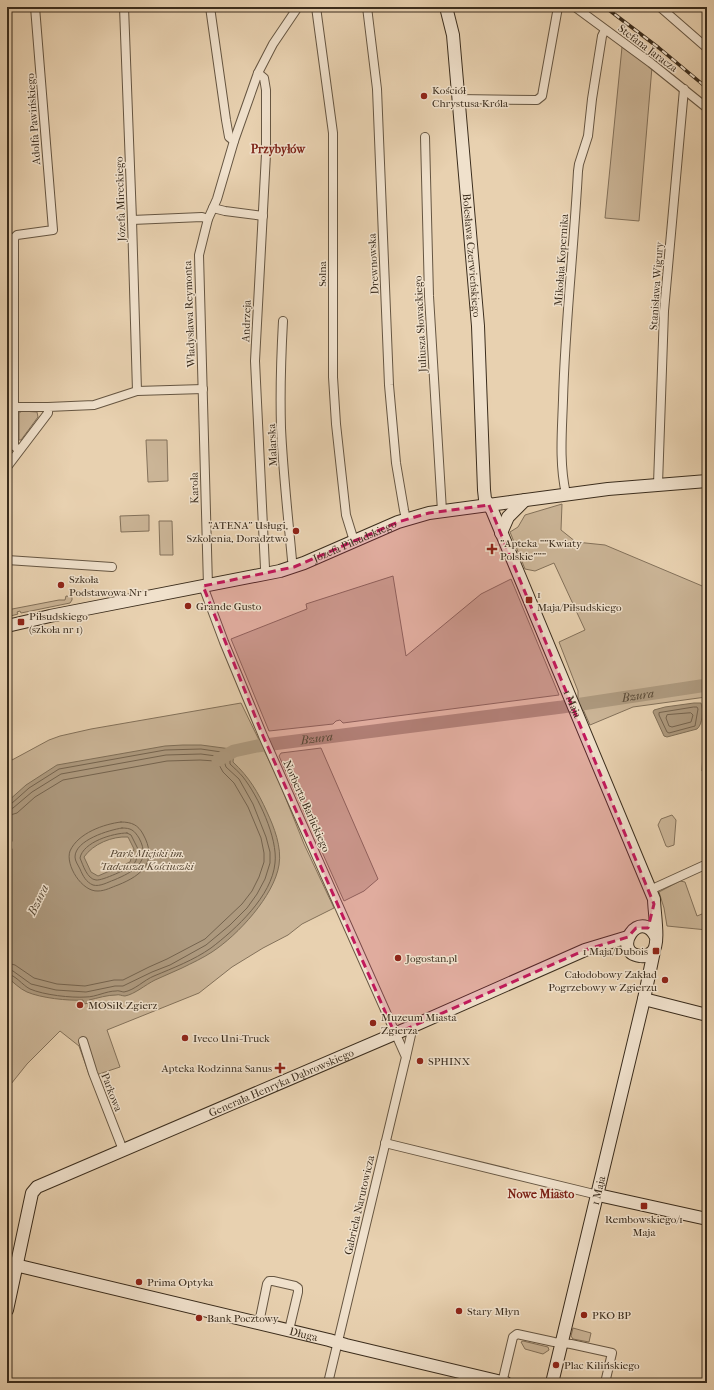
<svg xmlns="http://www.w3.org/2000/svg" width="714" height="1390" viewBox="0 0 714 1390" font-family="'IM FELL French Canon',serif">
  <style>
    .green { fill: #cbb597; stroke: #83715a }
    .water { fill: #ad997e; stroke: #7f6e57; fill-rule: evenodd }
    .pier { fill: #e8d1b0 }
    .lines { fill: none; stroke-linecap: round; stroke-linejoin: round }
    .shore { stroke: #74634e; stroke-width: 1 }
    .river { stroke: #ad997e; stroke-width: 13 }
    .street-casing { stroke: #665642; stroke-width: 10 }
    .secondary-casing { stroke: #3b2d1d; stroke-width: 14 }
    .street { stroke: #f0e1cc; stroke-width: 8 }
    .secondary { stroke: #f0e1cc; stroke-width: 12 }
    .rail-casing { stroke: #3b2d1d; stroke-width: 3.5 }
    .rail { stroke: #f0e1cc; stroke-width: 2; stroke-dasharray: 6; stroke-linecap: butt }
    .marked { fill: #c2185b; fill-opacity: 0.2; stroke: #c2185b; stroke-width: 3; stroke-dasharray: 8 5; stroke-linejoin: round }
    .poi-dot { fill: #8f2418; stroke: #f0e1cc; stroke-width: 1.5 }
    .labels { text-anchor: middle; stroke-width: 3; stroke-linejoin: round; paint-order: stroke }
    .street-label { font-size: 11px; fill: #3b2d1d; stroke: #f0e1cc }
    .poi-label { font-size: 11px; fill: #3b2d1d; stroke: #f0e1cc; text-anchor: start }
    .park-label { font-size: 11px; font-style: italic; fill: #584835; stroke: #f0e1cc }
    .neighbourhood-label { font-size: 12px; font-weight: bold; fill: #7a1f14; stroke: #f0e1cc }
    .water-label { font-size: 12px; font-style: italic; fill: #584835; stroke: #f0e1cc }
  </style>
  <rect width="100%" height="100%" fill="#e8d1b0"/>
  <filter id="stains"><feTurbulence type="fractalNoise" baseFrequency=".005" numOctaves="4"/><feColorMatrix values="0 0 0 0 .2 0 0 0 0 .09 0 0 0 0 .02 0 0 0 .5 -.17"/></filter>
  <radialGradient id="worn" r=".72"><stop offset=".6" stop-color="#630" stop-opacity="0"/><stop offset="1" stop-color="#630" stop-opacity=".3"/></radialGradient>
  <!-- green -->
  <g class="green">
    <path d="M622,47L652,67L639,221L605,218Z"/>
    <path d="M22,411L37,412L38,417L21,440H19V413Z"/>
    <path d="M146,440H167L168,481L148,482Z"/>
    <path d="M562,504L561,530L576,542L605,545L707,588V771H702L706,697L633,707L590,725L578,698V691L559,642L585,630L554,563L535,571L525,569L510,532L518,527L525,515Z"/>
    <path d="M149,515V531L121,532L120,516Z"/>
    <path d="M159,521H172L173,555H160Z"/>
    <path d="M393,576L406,656L481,594L511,579L559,695L343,723L340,720L336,721L333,724L269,731L231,639L307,609L306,604Z"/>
    <path d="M66,596L72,597V600L70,603L21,613L20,611L17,612L18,614L7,617V610L59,600H65Z"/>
    <path d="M241,703L278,779L304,844L334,908L302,924L288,935L263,948L232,967L199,993L107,1030L120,1067L90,1077L79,1046L60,1031L27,1064L7,1089V742L12,760L49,740L60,736L91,729Z"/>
    <path d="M321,748L378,879L364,891L344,901L279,756L281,753Z"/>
    <path d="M672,815L676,820L674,845L668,847L666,846L658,825L661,819Z"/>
    <path d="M680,881L685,882L697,916L707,912V930L667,926L664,908L659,892Z"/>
    <path d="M573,1328L591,1333L589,1342L573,1339L571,1336Z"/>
    <path d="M523,1341L548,1347L549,1350L543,1354L525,1349L521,1342Z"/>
  </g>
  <!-- water -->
  <g class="water">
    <path d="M694,703H701C703,710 703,724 697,729L667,737L664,736L653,712L654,710L665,707Z"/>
    <path d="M183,745H201L231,749L234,751L233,762C249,777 258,792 267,812C274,827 282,847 279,865C274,896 238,935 212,952C203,958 192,963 182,968C173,972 164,976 155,980C145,985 135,994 125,996C122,996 119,994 116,995C107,995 98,998 89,1000V1003L84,1004L83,1000C68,1001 41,998 27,992C20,989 13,982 7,977V802L26,785L57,765L165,746ZM128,837L134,849L130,862L98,876L91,872L84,857C93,844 112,836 128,837Z"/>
  </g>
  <!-- pier -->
  <path class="pier" d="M7,836L13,842V848L7,856Z"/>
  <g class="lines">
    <!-- shore -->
    <g class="shore">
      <path d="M694,707H697L698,709L695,726L669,733L667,732L659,715V713Z"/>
      <path d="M691,713L693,715L691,722L672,727L669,726L666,718L667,715Z"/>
      <path d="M7,805L11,804L29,788L59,769L165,750L201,749L228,753L230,755V764C234,768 239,772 243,777C258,796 278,838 275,863C272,896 236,929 211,948C194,960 173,968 154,976C144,980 135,990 124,992C122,992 118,990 116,991C106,991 96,997 86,997C71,998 44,995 30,989C22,985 16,975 7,974"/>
      <path d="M7,810L13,808L32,792L61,774L166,755L201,754L216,756L223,758L226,767L239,779L253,804L266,837L270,852V863L265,879L257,894L247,908L230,925L206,945L170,965L152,972L123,986H115L86,992L56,990L31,984L13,971L7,969"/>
      <path d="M7,816L17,813L35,797L63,780L167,761L200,760L215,761L218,763L223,772L234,783L248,807L261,838L264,853V862L259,877L252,891L242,904L205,939L167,959L149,967L123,980H114L85,986L57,984L34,978L15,965L7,963"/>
      <path d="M121,822C132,822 138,825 143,834C158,861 143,875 118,885C112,887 105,891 98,891C82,892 65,865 70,851C78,833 104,824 121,822Z"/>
      <path d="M122,828C131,828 134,830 139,838C152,862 133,872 114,880C108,882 100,887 93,885C86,882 83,876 80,869C78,865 75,861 75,857C75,840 109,830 122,828Z"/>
      <path d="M127,833L131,835L138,849C138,853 137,860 134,864C130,868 102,881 96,880C87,879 83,865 80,858C83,842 113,833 127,833Z"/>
    </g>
    <!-- river -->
    <path class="river" id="s1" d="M218,760L234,751L257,746L562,707L707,685"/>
    <defs>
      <g id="street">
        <path d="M124,7L132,220L137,391"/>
        <path d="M210,7L226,120L229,137L234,141"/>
        <path d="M316,7L333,133V377L336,424L346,515L354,541"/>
        <path d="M367,7L377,89L389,385L396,463L404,510L406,519"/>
        <path d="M575,7L651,63L707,108"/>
        <path d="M660,7L707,48"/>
        <path d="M258,73L264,78L266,90V154L255,361L265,568L267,574"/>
        <path d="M458,99L537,100L542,96L558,7"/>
        <path d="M425,137L429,296L442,511"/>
        <path d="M213,208L225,211L263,216"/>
        <path d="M132,220L202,217L208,219"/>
        <path d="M283,321C281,357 280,393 281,428C283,472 288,516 292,560L294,567"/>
        <path d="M14,407H48"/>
        <path d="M19,450L14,446V238L17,235L53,230L35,7"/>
        <path d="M7,467L48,413V407L94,405L137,391L203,389"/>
        <path d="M658,484L664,311L684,89"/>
        <path d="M566,494C559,463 562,431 563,400C565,324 574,247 578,171L579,164L588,136L592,99L602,36L605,30"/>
        <path d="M7,560L112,567"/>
        <path d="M203,586L224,642L263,736L406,1057L328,1383"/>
        <path d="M208,586L199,255L208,219L217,199L234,141L258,73L273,44L298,7"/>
        <path d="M650,890L707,864"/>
        <path d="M83,1041L93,1073L123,1150"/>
        <path d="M406,1057L413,1026"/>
        <path d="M385,1143L598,1195"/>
        <path d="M259,1323L267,1284L269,1281H273L295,1286L298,1288V1292L289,1330"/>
        <path d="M502,1383L513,1337L517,1334L554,1342L571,1344L612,1353L605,1383"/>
      </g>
      <g id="secondary">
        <path id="s2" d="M446,7L453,35L478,326L484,490L485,499L492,510L654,899C654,911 660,943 653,951C650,955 645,957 640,956C610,952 640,906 656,937"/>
        <path d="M501,533L508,517L525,500"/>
        <path id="s3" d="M7,626L50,616L280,571L304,563L398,522L429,513L608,489L707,481"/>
        <path d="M644,999L707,1015"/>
        <path d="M598,1195L707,1219"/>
        <path id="s4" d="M7,1263L329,1340L346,1345L506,1383"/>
        <path id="s5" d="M7,1310L32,1193L37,1187L413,1026L585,950L628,937"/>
        <path id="s6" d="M552,1383L644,999L654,951"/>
      </g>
    </defs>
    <!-- street casing -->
    <use href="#street" class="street-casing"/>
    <!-- secondary casing -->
    <use href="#secondary" class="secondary-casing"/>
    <!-- street -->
    <use href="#street" class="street"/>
    <!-- secondary -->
    <use href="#secondary" class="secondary"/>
    <defs>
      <path id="rail" d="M605,7L659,48L707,88"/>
    </defs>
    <!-- rail casing -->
    <use href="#rail" class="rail-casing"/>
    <!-- rail -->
    <use href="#rail" class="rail"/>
  </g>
  <!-- marked area -->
  <path class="marked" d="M489,505L654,904L648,928H636L628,937L585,950L395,1034L263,736L203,586L294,567L398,522L429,513Z"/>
  <!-- markers -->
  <g class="poi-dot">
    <circle cx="424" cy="96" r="4"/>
    <circle cx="296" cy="531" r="4"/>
    <path d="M490 543h4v4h4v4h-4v4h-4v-4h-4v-4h4z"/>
    <circle cx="61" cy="585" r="4"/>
    <rect x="525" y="596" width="8" height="8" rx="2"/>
    <circle cx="188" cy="606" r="4"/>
    <rect x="17" y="618" width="8" height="8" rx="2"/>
    <rect x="652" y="947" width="8" height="8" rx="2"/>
    <circle cx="398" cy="958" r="4"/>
    <circle cx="665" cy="980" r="4"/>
    <circle cx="80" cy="1005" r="4"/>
    <circle cx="373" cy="1023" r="4"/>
    <circle cx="185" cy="1038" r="4"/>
    <circle cx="420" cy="1061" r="4"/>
    <path d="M278 1062h4v4h4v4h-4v4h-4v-4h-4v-4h4z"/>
    <rect x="640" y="1202" width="8" height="8" rx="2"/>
    <circle cx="139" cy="1282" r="4"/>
    <circle cx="459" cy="1311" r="4"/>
    <circle cx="584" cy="1315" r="4"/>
    <circle cx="199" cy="1318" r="4"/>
    <circle cx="556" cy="1365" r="4"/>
  </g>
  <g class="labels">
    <!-- street labels -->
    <g class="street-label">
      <text transform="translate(648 48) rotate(37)" y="4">Stefana Jaracza</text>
      <text transform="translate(33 119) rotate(-94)" y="4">Adolfa Pawińskiego</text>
      <text transform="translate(120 199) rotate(-92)" y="4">Józefa Mireckiego</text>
      <text dy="4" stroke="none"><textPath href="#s2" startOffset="250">Bolesława Czerwieńskiego</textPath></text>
      <text transform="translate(561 260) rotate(-86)" y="4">Mikołaja Kopernika</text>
      <text transform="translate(373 264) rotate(-93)" y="4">Drewnowska</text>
      <text transform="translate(322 274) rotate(-90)" y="4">Solna</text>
      <text transform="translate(656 286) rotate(-86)" y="4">Stanisława Wigury</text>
      <text transform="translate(189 314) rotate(-92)" y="4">Władysława Reymonta</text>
      <text transform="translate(246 321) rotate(-88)" y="4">Andrzeja</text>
      <text transform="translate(420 324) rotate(-93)" y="4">Juliusza Słowackiego</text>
      <text transform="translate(272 445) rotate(-93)" y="4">Malarska</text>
      <text transform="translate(194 488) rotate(-91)" y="4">Karola</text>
      <text dy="4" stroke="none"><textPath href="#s3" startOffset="359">Józefa Piłsudskiego</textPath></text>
      <text dy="4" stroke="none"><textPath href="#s2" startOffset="717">1 Maja</textPath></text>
      <text transform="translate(307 806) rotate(66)" y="4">Norberta Barlickiego</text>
      <text dy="4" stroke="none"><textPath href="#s5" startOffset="393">Generała Henryka Dąbrowskiego</textPath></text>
      <text transform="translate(112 1092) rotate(69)" y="4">Parkowa</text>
      <text dy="4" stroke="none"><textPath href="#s6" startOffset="198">1 Maja</textPath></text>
      <text transform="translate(359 1205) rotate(-77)" y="4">Gabriela Narutowicza</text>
      <text dy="4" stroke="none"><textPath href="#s4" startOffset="305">Długa</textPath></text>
    </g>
    <!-- poi labels -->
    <g class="poi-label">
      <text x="432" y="94">Kościół<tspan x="432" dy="13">Chrystusa Króla</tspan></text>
      <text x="288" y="529" text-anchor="end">"ATENA" Usługi,<tspan x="288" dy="13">Szkolenia, Doradztwo</tspan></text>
      <text x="500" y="547">"Apteka ""Kwiaty<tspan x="500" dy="13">Polskie"""</tspan></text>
      <text x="69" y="583">Szkoła<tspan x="69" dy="13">Podstawowa Nr 1</tspan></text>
      <text x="537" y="598">1<tspan x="537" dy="13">Maja/Piłsudskiego</tspan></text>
      <text x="196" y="610">Grande Gusto</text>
      <text x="29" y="620">Piłsudskiego<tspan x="29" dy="13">(szkoła nr 1)</tspan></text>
      <text x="648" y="955" text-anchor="end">1 Maja/Dubois</text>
      <text x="406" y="962">Jogostan.pl</text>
      <text x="657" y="978" text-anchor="end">Całodobowy Zakład<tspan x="657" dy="13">Pogrzebowy w Zgierzu</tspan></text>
      <text x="88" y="1009">MOSiR Zgierz</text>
      <text x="381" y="1021">Muzeum Miasta<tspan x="381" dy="13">Zgierza</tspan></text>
      <text x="193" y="1042">Iveco Uni-Truck</text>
      <text x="428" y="1065">SPHINX</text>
      <text x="272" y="1072" text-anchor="end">Apteka Rodzinna Sanus</text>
      <text x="644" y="1223" text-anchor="middle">Rembowskiego/1<tspan x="644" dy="13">Maja</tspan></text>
      <text x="147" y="1286">Prima Optyka</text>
      <text x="467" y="1315">Stary Młyn</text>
      <text x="592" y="1319">PKO BP</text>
      <text x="207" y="1322">Bank Pocztowy</text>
      <text x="564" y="1369">Plac Kilińskiego</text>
    </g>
    <!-- park labels -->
    <g class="park-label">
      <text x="147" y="857">Park Miejski im.<tspan x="147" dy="13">Tadeusza Kościuszki</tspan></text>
    </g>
    <!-- neighbourhood labels -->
    <g class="neighbourhood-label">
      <text x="278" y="153">Przybyłów</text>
      <text x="541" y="1198">Nowe Miasto</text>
    </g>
    <!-- water labels -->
    <g class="water-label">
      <text dy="4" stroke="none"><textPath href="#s1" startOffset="426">Bzura</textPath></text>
      <text dy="4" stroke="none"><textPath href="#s1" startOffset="102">Bzura</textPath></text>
      <text transform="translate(38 900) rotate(-64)" y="4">Bzura</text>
    </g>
  </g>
  <!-- margin -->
  <rect width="714" height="1390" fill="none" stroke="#e8d1b0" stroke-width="24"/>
  <rect x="8" y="8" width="698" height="1374" fill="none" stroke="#3b2d1d" stroke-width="2"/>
  <rect x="12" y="12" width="690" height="1366" fill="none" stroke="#3b2d1d"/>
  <rect width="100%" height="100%" filter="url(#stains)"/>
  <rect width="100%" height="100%" fill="url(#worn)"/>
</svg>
